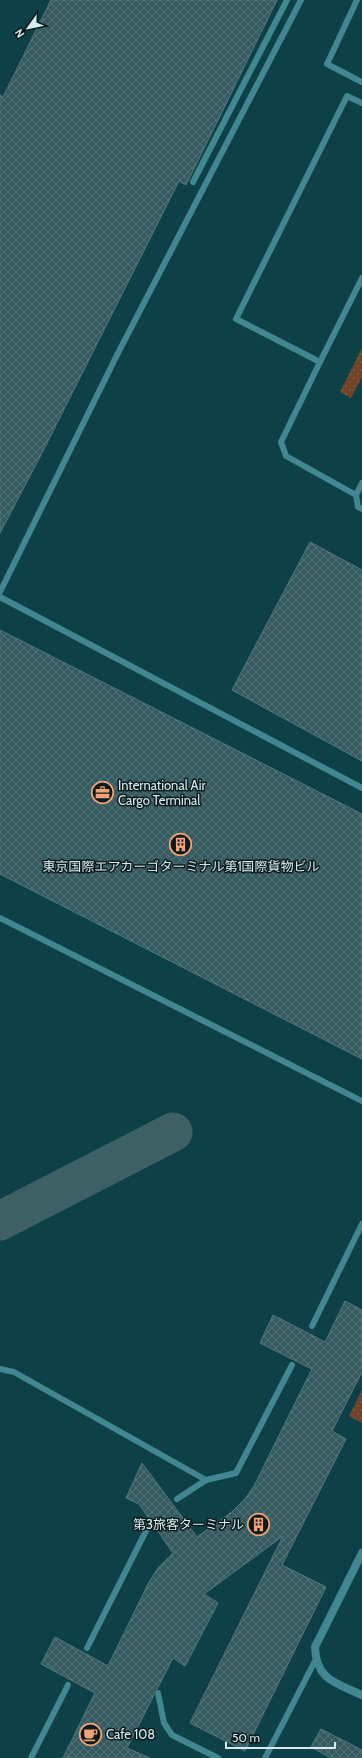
<svg xmlns="http://www.w3.org/2000/svg" width="362" height="1758" viewBox="0 0 362 1758" font-family="Cabin,'Noto Sans JP',sans-serif">
  <style>
    .built { fill: #0d4147 }
    .green { fill: url(#green-dots) }
    .lines { fill: none; stroke-linecap: round; stroke-linejoin: round }
    .taxiway { stroke: #3e6064; stroke-width: 39 }
    .building { fill: url(#building-cross-hatch); stroke: #53797e }
    .lane { stroke: #418690; stroke-width: 6 }
    .street { stroke: #418690; stroke-width: 8 }
    .labels { text-anchor: middle; stroke-width: 3; stroke-linejoin: round; paint-order: stroke }
    .poi-label { font-size: 13px; fill: #d8ecef; stroke: #0b1b1d; text-anchor: start }
  </style>
  <defs>
    <pattern id="green-dots" width="8" height="8" patternUnits="userSpaceOnUse"><rect width="8" height="8" fill="#714328"/><path d="M2 2h.1M6 6h.1" fill="none" stroke="#845e48" stroke-width="1.8" stroke-linecap="round"/></pattern>
    <pattern id="building-cross-hatch" width="8" height="8" patternUnits="userSpaceOnUse"><rect width="8" height="8" fill="#355a5f"/><path d="M0 0l8 8M0 8l8-8" fill="none" stroke="#527276"/></pattern>
  </defs>
  <rect width="100%" height="100%" fill="#10363b"/>
  <!-- built -->
  <rect class="built" x="0" y="0" width="362" height="1758"/>
  <!-- green -->
  <g class="green">
    <path d="M362,348V377L351,398L340,392Z"/>
    <path d="M362,1390V1423L349,1416Z"/>
  </g>
  <g class="lines">
    <!-- taxiway -->
    <path class="taxiway" d="M0,1221L173,1132"/>
  </g>
  <!-- building -->
  <g class="building">
    <path d="M51,0H277L186,185L179,181L42,453L0,533V95L3,97Z"/>
    <path d="M310,542L362,570V761L232,690Z"/>
    <path d="M0,630L362,814V1059L0,874Z"/>
    <path d="M345,1301L362,1310V1372L332,1431L346,1439L282,1565L326,1587L245,1751L190,1723L283,1536L204,1594L218,1603L185,1666L173,1658L157,1689L154,1691V1695L127,1748L150,1758H63L95,1693L41,1664L55,1637L108,1666L149,1582L158,1568L173,1553L139,1504L126,1498L142,1463L197,1537L233,1511L245,1499L254,1486L312,1369L260,1343L273,1315L325,1342Z"/>
    <path d="M321,1729L362,1750V1758H331L311,1747Z"/>
  </g>
  <g class="lines">
    <!-- lane -->
    <g class="lane">
      <path d="M357,0L327,64L362,82"/>
      <path d="M362,103L347,96L236,319L320,362L362,278"/>
      <path d="M193,182L287,0"/>
      <path d="M320,362L281,442L286,456L356,495"/>
      <path d="M362,483L356,495L358,507L362,509"/>
      <path d="M0,592L117,355L301,0"/>
      <path d="M0,597L362,788"/>
      <path d="M0,918L362,1101"/>
      <path d="M312,1326L362,1224"/>
      <path d="M0,1369L14,1372L206,1480"/>
      <path d="M177,1499L206,1480L236,1473L292,1365"/>
      <path d="M87,1648L149,1525"/>
      <path d="M158,1693L164,1723L172,1735L218,1758"/>
      <path d="M31,1758L68,1685"/>
      <path d="M265,1758L315,1661"/>
    </g>
    <!-- street -->
    <path class="street" d="M362,1553L315,1647C316,1680 336,1683 362,1695"/>
  </g>
  <!-- icons -->
  <defs>
    <symbol id="office-ring" viewBox="-11 -11 22 22"><circle r="9.5" fill="#0b1b1d" stroke="#f0a378" stroke-width="1.5"/><path d="M-6-3h4V-5.5h4V-3h4V5H-6ZM-1-4.5V-3h2v-1.5ZM-6 0V1H6V0Z" fill="#f0a378"/></symbol>
    <symbol id="building-ring" viewBox="-11 -11 22 22"><circle r="9.5" fill="#0b1b1d" stroke="#f0a378" stroke-width="1.5"/><path d="M-4-6H4V6H1V3H-1V6H-4ZM-2.5-4.3h1.7v1.8h-1.7ZM.8-4.3h1.7v1.8H.8ZM-2.5-1h1.7V.8h-1.7ZM.8-1h1.7V.8H.8Z" fill="#f0a378"/></symbol>
    <symbol id="cafe-ring" viewBox="-11 -11 22 22"><circle r="9.5" fill="#0b1b1d" stroke="#f0a378" stroke-width="1.5"/><path d="M-5.5-4.5H6V0H3Q3 3.5 0 3.5H-2.5Q-5.5 3.5-5.5 0ZM3-3.2v2h1.7v-2ZM-6 4.5H4V6H-6Z" fill="#f0a378"/></symbol>
  </defs>
  <g fill-rule="evenodd">
    <use href="#office-ring" x="90" y="780" width="25" height="25"/>
    <use href="#building-ring" x="168" y="832" width="25" height="25"/>
    <use href="#building-ring" x="246" y="1512" width="25" height="25"/>
    <use href="#cafe-ring" x="78" y="1722" width="25" height="25"/>
  </g>
  <g class="labels">
    <!-- poi labels -->
    <g class="poi-label">
      <text x="118" y="790">International Air<tspan x="118" dy="15">Cargo Terminal</tspan></text>
      <text x="181" y="871" text-anchor="middle">東京国際エアカーゴターミナル第1国際貨物ビル</text>
      <text x="244" y="1529" text-anchor="end">第3旅客ターミナル</text>
      <text x="106" y="1739">Cafe 108</text>
    </g>
  </g>
  <!-- north arrow -->
  <g transform="translate(28 28) rotate(237)" stroke="#0b1b1d" stroke-width="3" paint-order="stroke">
  <path d="M0-3L7 15L0 10L-7 15Z" fill="#d8ecef"/>
  <text y="-6" font-size="11" font-weight="bold" text-anchor="middle" fill="#d8ecef">N</text>
  </g>
  <!-- scale -->
  <path d="M226 1742v6h109v-6" fill="none" stroke="#d8ecef" stroke-width="2"/>
  <text x="232" y="1742" font-size="12" fill="#d8ecef" stroke="#0b1b1d" stroke-width="3" paint-order="stroke">50 m</text>
</svg>
